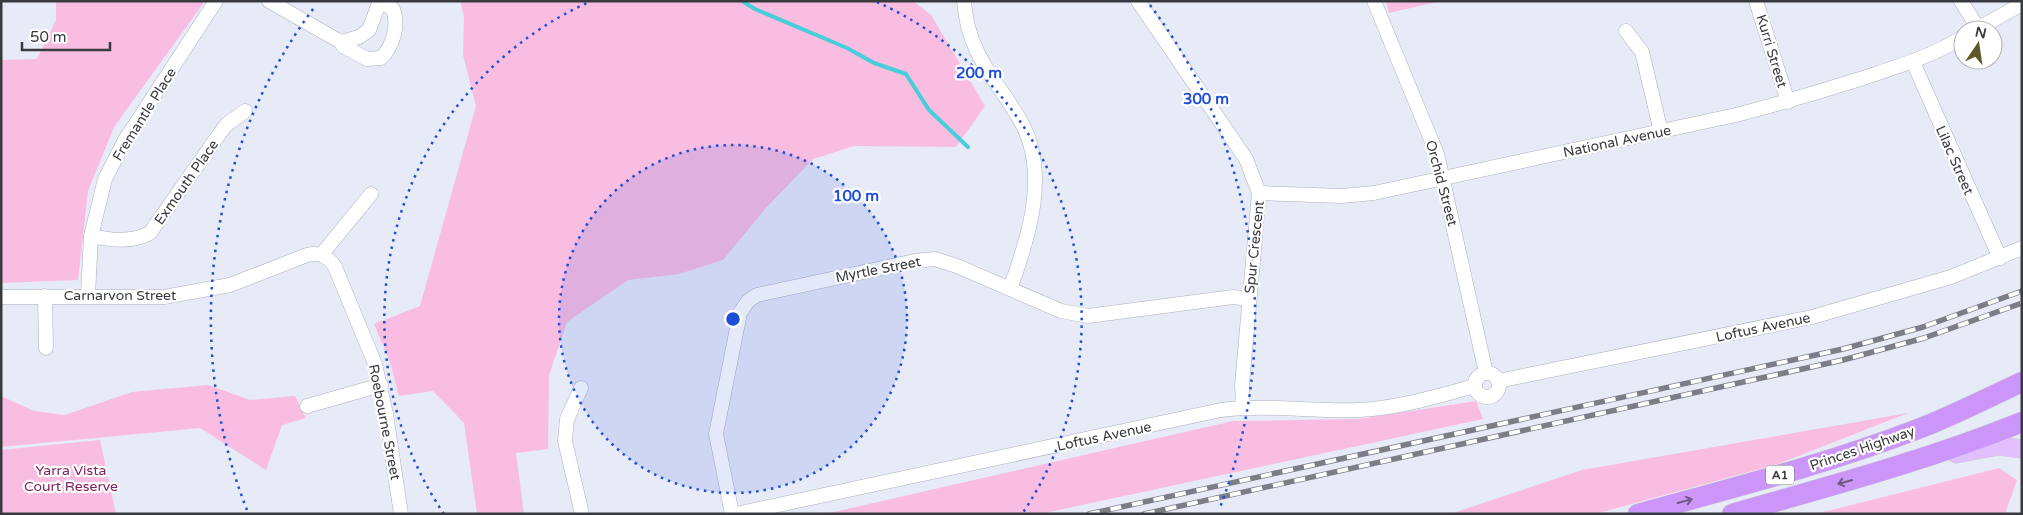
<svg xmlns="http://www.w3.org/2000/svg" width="2023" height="515" viewBox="0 0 2023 515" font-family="'Varela Round',sans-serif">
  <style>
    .green { fill: #f9bde1 }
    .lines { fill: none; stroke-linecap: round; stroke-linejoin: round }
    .stream { stroke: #48cddb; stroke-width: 4 }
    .minor-casing { stroke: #adb0bc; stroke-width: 15 }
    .major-casing { stroke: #cbcccd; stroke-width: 19 }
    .highway-casing { stroke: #cbcccd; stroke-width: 21 }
    .minor { stroke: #fff; stroke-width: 14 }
    .major { stroke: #e0bffc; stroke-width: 18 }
    .highway { stroke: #cc95fa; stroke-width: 20 }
    .rail-casing { stroke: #7b7e86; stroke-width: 5.5 }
    .rail { stroke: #fff; stroke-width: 4; stroke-dasharray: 11; stroke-linecap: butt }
    .oneway { stroke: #6c5a80 }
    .ring { fill: none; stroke: #1d4ed8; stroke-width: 2.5; stroke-dasharray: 2.5 5 }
    .labels { text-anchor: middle; stroke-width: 4.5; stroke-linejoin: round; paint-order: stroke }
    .shield { fill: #fff; stroke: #747579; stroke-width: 1 }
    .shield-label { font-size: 12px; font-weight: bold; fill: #383a3f }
    .street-label { font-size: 14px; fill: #383a3f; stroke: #fff }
    .park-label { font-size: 14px; fill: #802464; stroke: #fff }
    .centre { fill: #1d4ed8; stroke: #fff; stroke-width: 2.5 }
    .ring-label { font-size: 15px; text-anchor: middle; font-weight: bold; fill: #1d4ed8; stroke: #fff; stroke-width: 4.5; stroke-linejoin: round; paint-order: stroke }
  </style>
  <rect width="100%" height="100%" fill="#e7eaf7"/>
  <!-- green -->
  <g class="green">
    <path d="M56,1H205L114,127L88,191L78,280L1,283V60L37,59L56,20Z"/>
    <path d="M460,1H913L931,15L985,106L956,147L854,146L813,159L765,209L723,260L679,274L628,280L567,322L549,375L548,449L516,453L524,514H477L464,423L433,391L399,396L390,362L374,324L420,306L476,106L463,55L464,16Z"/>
    <path d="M1386,1H1441L1389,13Z"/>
    <path d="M208,385L250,400L295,396L306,418L282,425L266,470L200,428L1,447V396L34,411L65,415L132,392Z"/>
    <path d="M1476,401L1483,419L1040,514H825L1233,421L1359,419Z"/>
    <path d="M1908,413L1778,464L1595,514H1450L1582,470Z"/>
    <path d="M100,440L116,514H1V450Z"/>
    <path d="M1999,468L2017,480L2005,514H1815Z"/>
  </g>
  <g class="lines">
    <!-- stream -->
    <path class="stream" d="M742,1L755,9L847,48L874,63L906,74L929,110L968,147"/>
    <defs>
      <g id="minor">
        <path d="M269,1L341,42L343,46L367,59L381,58C393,47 399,25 393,9L386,4L378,6L369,30L359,37L341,42"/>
        <path d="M964,1C968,55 995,77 1020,120C1050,171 1029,237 1010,289"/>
        <path d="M1138,1L1246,159L1259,193L1242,385L1243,407"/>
        <path d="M1374,1L1437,154L1486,373"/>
        <path d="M1756,1L1788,102"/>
        <path d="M1961,1L1978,28"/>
        <path d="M1975,30L2022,4"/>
        <path d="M1626,31L1642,52L1661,132"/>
        <path d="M1913,62L2000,258"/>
        <path d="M1259,193L1342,196L1374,193L1736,115C1778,104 1819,92 1860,79C1896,67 1931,57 1963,37"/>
        <path d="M91,236C111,240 131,243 150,233L218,136L226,125L245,111"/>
        <path d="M322,254L371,194"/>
        <path d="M88,295L91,236L105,179L125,140L216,1"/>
        <path d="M45,296L46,348"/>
        <path d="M1,297H164L230,285L307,255C320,252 328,256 335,267L375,364L386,414L401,514"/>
        <circle cx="1487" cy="385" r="12"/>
        <path d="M1498,381L1812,317L1951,277L2022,248"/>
        <path d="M581,388L567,419L565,441L582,514"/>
        <path d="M307,406L381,385"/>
        <path d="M732,514L716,434L740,313L748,301L757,295L915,261L935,259L957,266L1061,311L1088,316L1233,297L1249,299"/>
        <path d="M736,514L1221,410C1267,404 1313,412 1359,410C1399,408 1437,396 1475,386"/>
      </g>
      <path id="major" d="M1956,454L1999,446L2022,449"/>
      <g id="highway">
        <path d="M1638,514C1732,488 1827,464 1918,429C1953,416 1987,398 2022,382"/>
        <path d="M1732,514C1830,486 1928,460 2022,422"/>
      </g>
    </defs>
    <!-- minor casing -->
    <use href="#minor" class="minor-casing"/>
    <!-- major casing -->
    <use href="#major" class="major-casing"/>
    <!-- highway casing -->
    <use href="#highway" class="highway-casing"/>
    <!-- minor -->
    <use href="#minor" class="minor"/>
    <!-- major -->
    <use href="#major" class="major"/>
    <!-- highway -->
    <use href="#highway" class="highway"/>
    <defs>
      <g id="rail">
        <path d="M1089,514L1843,349L1923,327L2022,291"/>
        <path d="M1144,514L1843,360L1924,338L2022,303"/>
      </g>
    </defs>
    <!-- rail casing -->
    <use href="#rail" class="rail-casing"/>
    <!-- rail -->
    <use href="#rail" class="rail"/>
  </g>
  <!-- one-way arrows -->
  <defs><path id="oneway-shaft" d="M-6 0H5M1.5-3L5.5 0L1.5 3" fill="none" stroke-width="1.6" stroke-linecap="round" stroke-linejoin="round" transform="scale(1.25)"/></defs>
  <g class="oneway">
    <use href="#oneway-shaft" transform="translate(1845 482) rotate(164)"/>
    <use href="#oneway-shaft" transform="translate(1685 501) rotate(-15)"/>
  </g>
  <!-- distance rings -->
  <circle cx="733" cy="319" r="174" fill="#1d4ed8" fill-opacity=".12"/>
  <g class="ring">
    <circle cx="733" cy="319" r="174"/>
    <path d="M444 514A348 348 0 0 1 589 2M877 2A348 348 0 0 1 1022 514"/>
    <path d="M247 510A522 522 0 0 1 316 5M1150 5A522 522 0 0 1 1219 510"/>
  </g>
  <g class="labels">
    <!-- shield labels -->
    <rect class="shield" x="1766" y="465.5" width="28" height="19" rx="4"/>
    <g class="shield-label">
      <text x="1780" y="479">A1</text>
    </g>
    <!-- street labels -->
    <g class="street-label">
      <text transform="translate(1772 51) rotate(73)" y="5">Kurri Street</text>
      <text transform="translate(144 114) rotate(-58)" y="5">Fremantle Place</text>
      <text transform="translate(1617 141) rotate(-12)" y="5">National Avenue</text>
      <text transform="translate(1955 160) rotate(66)" y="5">Lilac Street</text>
      <text transform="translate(186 182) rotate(-55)" y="5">Exmouth Place</text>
      <text transform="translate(1442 183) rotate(75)" y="5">Orchid Street</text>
      <text transform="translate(1254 247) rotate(-84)" y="5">Spur Crescent</text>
      <text transform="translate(878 269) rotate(-11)" y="5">Myrtle Street</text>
      <text x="120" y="300">Carnarvon Street</text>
      <text transform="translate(1763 327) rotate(-12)" y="5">Loftus Avenue</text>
      <text transform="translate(385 422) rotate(79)" y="5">Roebourne Street</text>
      <text transform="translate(1104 436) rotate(-12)" y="5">Loftus Avenue</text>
      <text transform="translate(1862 448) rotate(-19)" y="5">Princes Highway</text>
    </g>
    <!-- park labels -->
    <g class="park-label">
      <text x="71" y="475">Yarra Vista<tspan x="71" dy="16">Court Reserve</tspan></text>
    </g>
  </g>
  <circle cx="733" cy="319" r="8" class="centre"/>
  <g class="ring-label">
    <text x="979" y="78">200 m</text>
    <text x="1206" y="104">300 m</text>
    <text x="856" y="201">100 m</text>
  </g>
  <!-- border -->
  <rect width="2023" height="515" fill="none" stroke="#383a3f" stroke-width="5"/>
  <!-- north arrow -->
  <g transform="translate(1978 45) rotate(13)"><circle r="24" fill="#ffffff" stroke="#afb0b2"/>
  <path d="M0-4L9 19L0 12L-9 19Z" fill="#5f5825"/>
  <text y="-8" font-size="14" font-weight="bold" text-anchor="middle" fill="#383a3f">N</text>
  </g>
  <!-- scale -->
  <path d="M22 42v8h88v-8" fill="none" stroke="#383a3f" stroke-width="2.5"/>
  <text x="30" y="42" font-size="15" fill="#383a3f" stroke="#ffffff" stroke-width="4" paint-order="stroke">50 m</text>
</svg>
